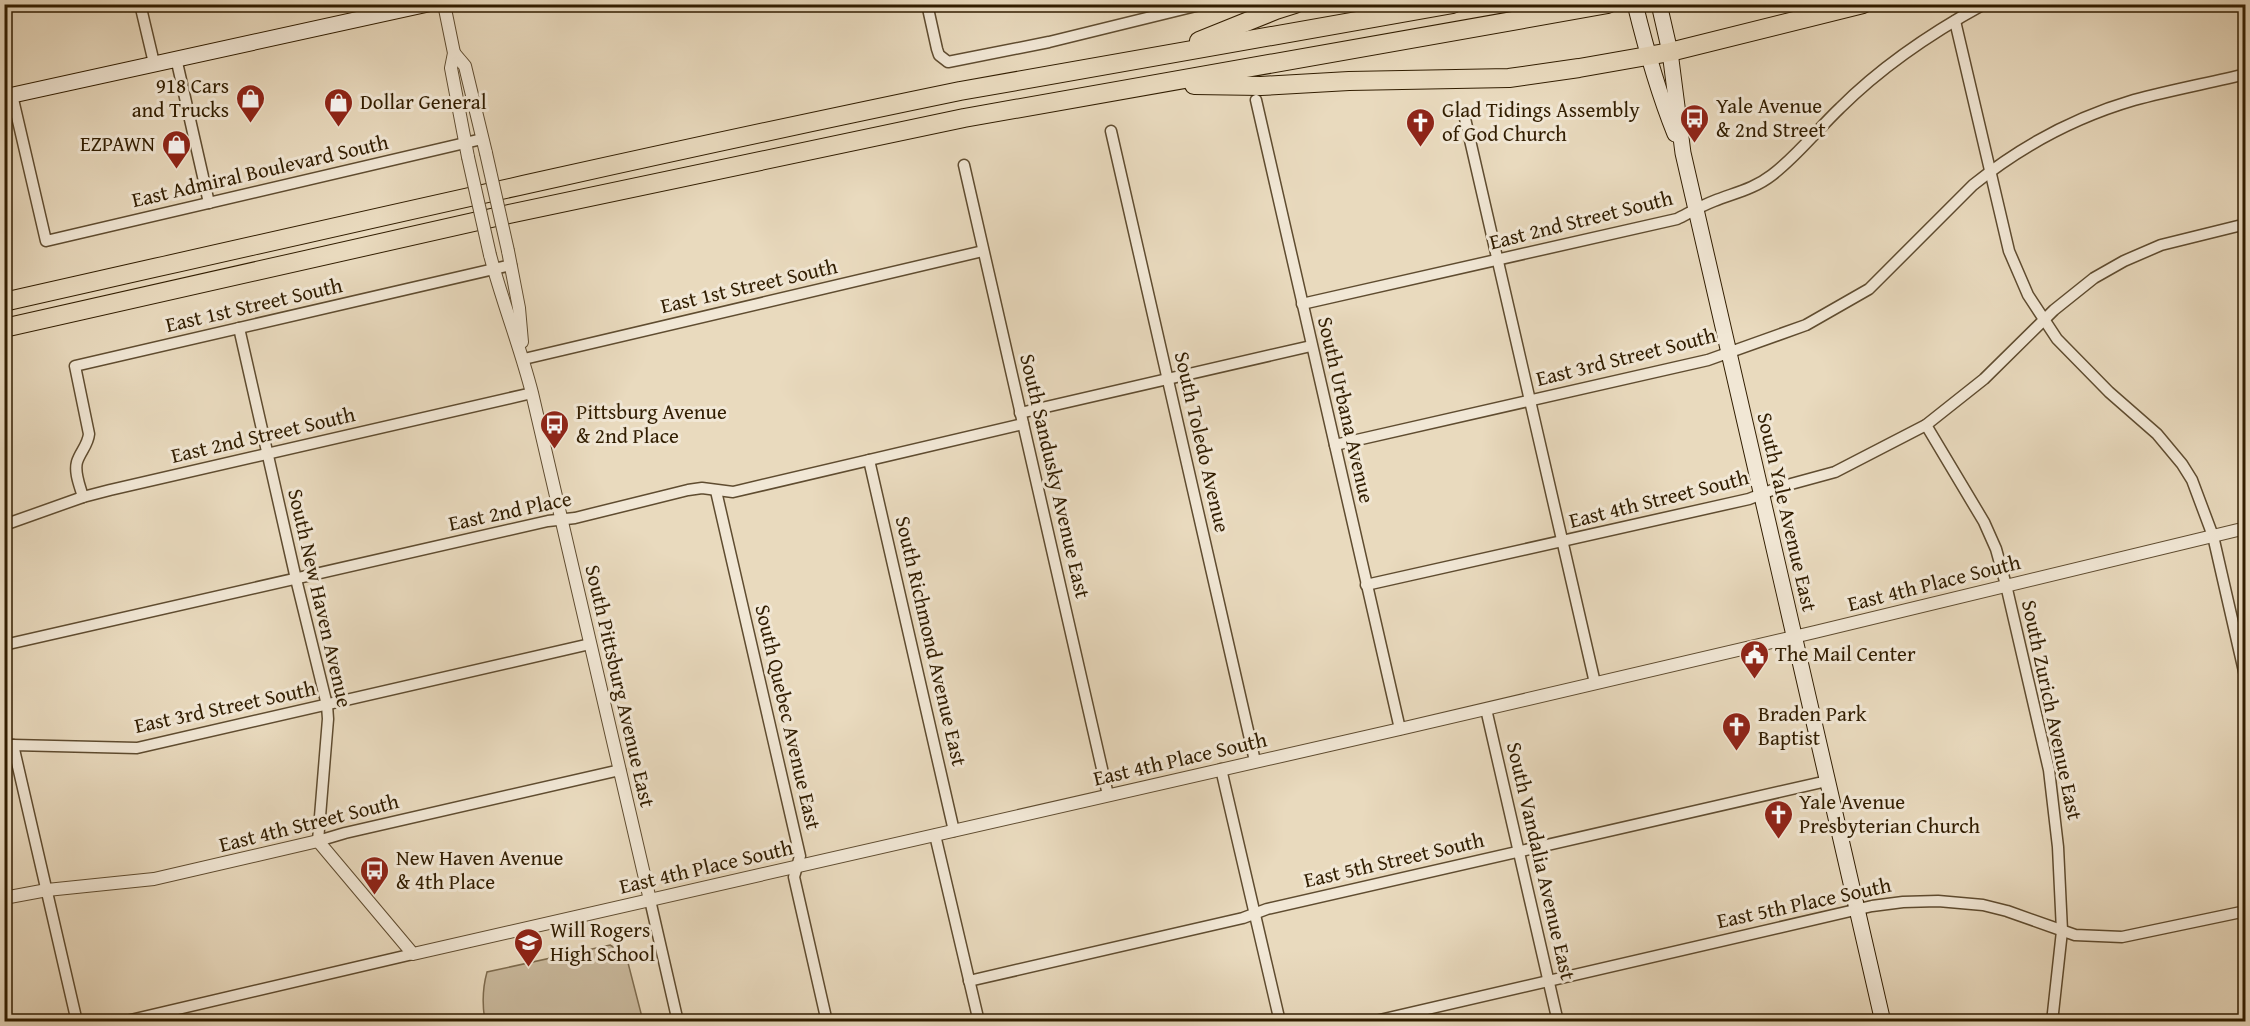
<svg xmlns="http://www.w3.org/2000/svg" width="2250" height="1026" viewBox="0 0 2250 1026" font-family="'Gentium Book Plus',serif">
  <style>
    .green { fill: #caba9e; stroke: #7e6c4f; stroke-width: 1.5 }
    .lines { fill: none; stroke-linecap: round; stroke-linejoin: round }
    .minor-casing { stroke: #5f4c30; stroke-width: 13 }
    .tertiary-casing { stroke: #5f4c30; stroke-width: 14 }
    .secondary-casing { stroke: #311d00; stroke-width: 17 }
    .motorway-casing { stroke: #311d00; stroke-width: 20 }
    .minor { stroke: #f1e7d5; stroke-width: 10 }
    .tertiary { stroke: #f1e7d5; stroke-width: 12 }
    .secondary { stroke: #f1e7d5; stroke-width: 15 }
    .motorway { stroke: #e9dabe; stroke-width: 18 }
    .tertiary-bridge-casing { stroke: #5f4c30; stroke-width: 14; stroke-linecap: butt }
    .tertiary-bridge { stroke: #f1e7d5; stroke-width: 12 }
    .labels { text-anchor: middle; stroke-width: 6; stroke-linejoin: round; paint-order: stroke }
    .poi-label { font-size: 21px; fill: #311d00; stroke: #f1e7d5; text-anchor: start }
    .street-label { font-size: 21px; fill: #311d00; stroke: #f1e7d5 }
  </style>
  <rect width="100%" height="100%" fill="#e9dabe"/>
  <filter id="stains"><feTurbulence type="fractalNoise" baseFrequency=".00333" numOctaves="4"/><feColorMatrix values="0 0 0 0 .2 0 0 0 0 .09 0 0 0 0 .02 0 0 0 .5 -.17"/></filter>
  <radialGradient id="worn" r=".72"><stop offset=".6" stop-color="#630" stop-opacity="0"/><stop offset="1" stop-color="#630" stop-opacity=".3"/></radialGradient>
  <!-- green -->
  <path class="green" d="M610,945L626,955L643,1021H485C482,1004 482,990 487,972Z"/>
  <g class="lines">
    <defs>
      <g id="minor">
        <path d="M140,4L154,63"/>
        <path d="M927,4L937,49L939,55L948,62L1049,42L1204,4"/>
        <path d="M1955,21L2009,251L2028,295L2057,339L2109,392L2157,434L2182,464L2192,480L2213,536L2246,680"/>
        <path d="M176,58L209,203"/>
        <path d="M12,95L46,241L482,139"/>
        <path d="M1256,100L1400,729"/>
        <path d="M1464,114L1595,683"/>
        <path d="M1111,131L1255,761"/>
        <path d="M964,165L1108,795"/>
        <path d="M1302,304L1677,219C1689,213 1701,206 1714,201C1734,193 1754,189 1772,175C1797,156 1817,130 1840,108C1882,66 1931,33 1984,4"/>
        <path d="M239,328L296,579L327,705L328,719L318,841L345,833L620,770"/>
        <path d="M524,359L983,251"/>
        <path d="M1020,413L1311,346"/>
        <path d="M1926,425L1984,522L1996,549L2006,585L2049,770L2058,847L2062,931L2052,1022"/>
        <path d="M1335,445L1708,360L1806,325L1869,289L1973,185C2020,147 2076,117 2134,100C2171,90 2209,83 2246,74"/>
        <path d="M869,460L954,831"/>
        <path d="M716,491L800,856L794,877L827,1022"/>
        <path d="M83,497C80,486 74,473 77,462C80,452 88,445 89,434L75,366L511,265"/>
        <path d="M4,525L83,497L110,490L532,393"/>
        <path d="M1366,585L1749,499L1780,487L1835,472L1926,425L1984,379L2054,310L2094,278L2124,261L2161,245L2246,224"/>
        <path d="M4,645L548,521L575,518L688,490L702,488L733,492L1023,424"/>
        <path d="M1486,709L1558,1022"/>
        <path d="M13,745L77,1022"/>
        <path d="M4,747L13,745L137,748L590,644"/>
        <path d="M1221,769L1280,1022"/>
        <path d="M935,835L979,1022"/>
        <path d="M650,900L678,1022"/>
        <path d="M969,981L1243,918L1267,909L1827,781"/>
        <path d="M122,1022L413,954"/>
        <path d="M1371,1022L1872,906L1903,902L1938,901L1983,905L2007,911L2075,935L2122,937L2246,911"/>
      </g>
      <g id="tertiary">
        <path d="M444,4L454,53L451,68L468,157"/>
        <path d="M454,53L465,66L486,153"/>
        <path d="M508,251L519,308L522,342"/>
        <path d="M490,255C502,301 520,346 532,393L650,900"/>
        <path d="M4,898L47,890L154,879L318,841L413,954L1400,729L1815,632L2246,528"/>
      </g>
      <g id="secondary">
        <path d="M1635,4C1646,49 1658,92 1675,134"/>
        <path d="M1659,4L1670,52L1683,153L1883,1022"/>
        <path d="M4,97L428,4"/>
      </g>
      <g id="motorway">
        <path d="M1199,41L1276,10L1295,4"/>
        <path d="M1194,85L1261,86L1349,81L1509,78L1579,68L1670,52L1863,4"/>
        <path d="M4,302C323,230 640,157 960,91L1453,4"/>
        <path d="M4,328L509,214L964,118L1608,4"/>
      </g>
    </defs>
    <!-- minor casing -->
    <use href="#minor" class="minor-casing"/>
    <!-- tertiary casing -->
    <use href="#tertiary" class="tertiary-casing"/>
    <!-- secondary casing -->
    <use href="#secondary" class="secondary-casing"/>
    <!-- motorway casing -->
    <use href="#motorway" class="motorway-casing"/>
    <!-- minor -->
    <use href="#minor" class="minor"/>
    <!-- tertiary -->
    <use href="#tertiary" class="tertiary"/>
    <!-- secondary -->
    <use href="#secondary" class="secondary"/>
    <!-- motorway -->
    <use href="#motorway" class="motorway"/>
    <defs>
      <g id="tertiary-bridge">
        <path d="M486,153L508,251"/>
        <path d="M468,157L490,255"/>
      </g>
    </defs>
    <!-- tertiary-bridge casing -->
    <use href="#tertiary-bridge" class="tertiary-bridge-casing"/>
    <!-- tertiary-bridge -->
    <use href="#tertiary-bridge" class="tertiary-bridge"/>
  </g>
  <!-- icons -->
  <defs>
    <symbol id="shop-pin" viewBox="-11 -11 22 30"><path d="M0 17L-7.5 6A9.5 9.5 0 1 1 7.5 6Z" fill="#8f2418" stroke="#f1e7d5"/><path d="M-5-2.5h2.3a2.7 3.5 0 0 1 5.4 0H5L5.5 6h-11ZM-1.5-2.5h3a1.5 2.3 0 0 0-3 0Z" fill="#fff"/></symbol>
    <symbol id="bus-pin" viewBox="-11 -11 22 30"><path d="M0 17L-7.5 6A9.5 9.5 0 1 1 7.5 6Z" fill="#8f2418" stroke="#f1e7d5"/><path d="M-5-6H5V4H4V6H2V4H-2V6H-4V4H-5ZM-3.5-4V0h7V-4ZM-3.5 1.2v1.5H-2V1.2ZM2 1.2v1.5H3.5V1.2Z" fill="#fff"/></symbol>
    <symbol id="church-pin" viewBox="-11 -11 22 30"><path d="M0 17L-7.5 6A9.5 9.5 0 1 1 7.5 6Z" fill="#8f2418" stroke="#f1e7d5"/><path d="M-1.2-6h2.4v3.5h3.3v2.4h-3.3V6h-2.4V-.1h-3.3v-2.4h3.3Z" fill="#fff"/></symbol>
    <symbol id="civic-pin" viewBox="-11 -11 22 30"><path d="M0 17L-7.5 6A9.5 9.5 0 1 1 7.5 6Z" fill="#8f2418" stroke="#f1e7d5"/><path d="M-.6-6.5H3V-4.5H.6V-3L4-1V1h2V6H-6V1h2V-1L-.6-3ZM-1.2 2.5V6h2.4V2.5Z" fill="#fff"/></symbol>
    <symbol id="school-pin" viewBox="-11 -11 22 30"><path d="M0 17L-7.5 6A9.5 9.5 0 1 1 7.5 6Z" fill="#8f2418" stroke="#f1e7d5"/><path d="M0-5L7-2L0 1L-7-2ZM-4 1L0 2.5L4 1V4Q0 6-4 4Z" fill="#fff"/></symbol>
  </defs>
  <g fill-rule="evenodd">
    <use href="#shop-pin" x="234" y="82" width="33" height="45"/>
    <use href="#shop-pin" x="322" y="86" width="33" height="45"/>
    <use href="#bus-pin" x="1678" y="102" width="33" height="45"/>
    <use href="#church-pin" x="1404" y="106" width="33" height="45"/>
    <use href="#shop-pin" x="160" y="128" width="33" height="45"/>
    <use href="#bus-pin" x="538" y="408" width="33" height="45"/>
    <use href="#civic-pin" x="1738" y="638" width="33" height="45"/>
    <use href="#church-pin" x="1720" y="710" width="33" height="45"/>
    <use href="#church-pin" x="1762" y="798" width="33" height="45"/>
    <use href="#bus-pin" x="358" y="854" width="33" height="45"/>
    <use href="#school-pin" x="512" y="926" width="33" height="45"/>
  </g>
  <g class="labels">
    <!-- poi labels -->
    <g class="poi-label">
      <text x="229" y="93" text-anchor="end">918 Cars<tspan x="229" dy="24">and Trucks</tspan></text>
      <text x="360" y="109">Dollar General</text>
      <text x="1716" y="113">Yale Avenue<tspan x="1716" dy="24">&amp; 2nd Street</tspan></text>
      <text x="1442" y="117">Glad Tidings Assembly<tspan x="1442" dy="24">of God Church</tspan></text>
      <text x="155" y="151" text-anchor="end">EZPAWN</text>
      <text x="576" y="419">Pittsburg Avenue<tspan x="576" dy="24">&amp; 2nd Place</tspan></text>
      <text x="1775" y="661">The Mail Center</text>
      <text x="1758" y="721">Braden Park<tspan x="1758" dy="24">Baptist</tspan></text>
      <text x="1799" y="809">Yale Avenue<tspan x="1799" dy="24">Presbyterian Church</tspan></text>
      <text x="396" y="865">New Haven Avenue<tspan x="396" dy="24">&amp; 4th Place</tspan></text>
      <text x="550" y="937">Will Rogers<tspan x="550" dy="24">High School</tspan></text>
    </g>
    <!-- street labels -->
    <g class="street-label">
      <text transform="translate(260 171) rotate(-13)" y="7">East Admiral Boulevard South</text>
      <text transform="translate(1581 220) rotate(-14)" y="7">East 2nd Street South</text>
      <text transform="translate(749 286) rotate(-13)" y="7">East 1st Street South</text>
      <text transform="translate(254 305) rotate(-13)" y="7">East 1st Street South</text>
      <text transform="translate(1626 357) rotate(-14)" y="7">East 3rd Street South</text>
      <text transform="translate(1346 410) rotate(77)" y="7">South Urbana Avenue</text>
      <text transform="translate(263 435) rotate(-13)" y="7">East 2nd Street South</text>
      <text transform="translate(1202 442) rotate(77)" y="7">South Toledo Avenue</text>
      <text transform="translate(1055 476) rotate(77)" y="7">South Sandusky Avenue East</text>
      <text transform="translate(1659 499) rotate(-14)" y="7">East 4th Street South</text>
      <text transform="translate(510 511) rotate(-12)" y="7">East 2nd Place</text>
      <text transform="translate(1787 512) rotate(77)" y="7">South Yale Avenue East</text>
      <text transform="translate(1934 583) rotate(-14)" y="7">East 4th Place South</text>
      <text transform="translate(320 598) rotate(77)" y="7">South New Haven Avenue</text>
      <text transform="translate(931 641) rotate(77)" y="7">South Richmond Avenue East</text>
      <text transform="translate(620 686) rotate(77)" y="7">South Pittsburg Avenue East</text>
      <text transform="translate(225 707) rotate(-12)" y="7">East 3rd Street South</text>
      <text transform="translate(2052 710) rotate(78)" y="7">South Zurich Avenue East</text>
      <text transform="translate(788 717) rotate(77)" y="7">South Quebec Avenue East</text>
      <text transform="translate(1180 759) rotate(-13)" y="7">East 4th Place South</text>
      <text transform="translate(309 823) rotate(-14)" y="7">East 4th Street South</text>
      <text transform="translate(1394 860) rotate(-13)" y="7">East 5th Street South</text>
      <text transform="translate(1541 861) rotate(77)" y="7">South Vandalia Avenue East</text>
      <text transform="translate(706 867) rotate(-13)" y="7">East 4th Place South</text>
      <text transform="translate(1804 903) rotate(-12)" y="7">East 5th Place South</text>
    </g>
  </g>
  <!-- margin -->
  <rect width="2250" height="1026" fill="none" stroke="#e9dabe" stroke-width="24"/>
  <rect x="6" y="6" width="2238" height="1014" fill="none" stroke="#311d00" stroke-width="3"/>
  <rect x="12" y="12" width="2226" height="1002" fill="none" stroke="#311d00" stroke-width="1.5"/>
  <rect width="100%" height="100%" filter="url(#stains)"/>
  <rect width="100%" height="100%" fill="url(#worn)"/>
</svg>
